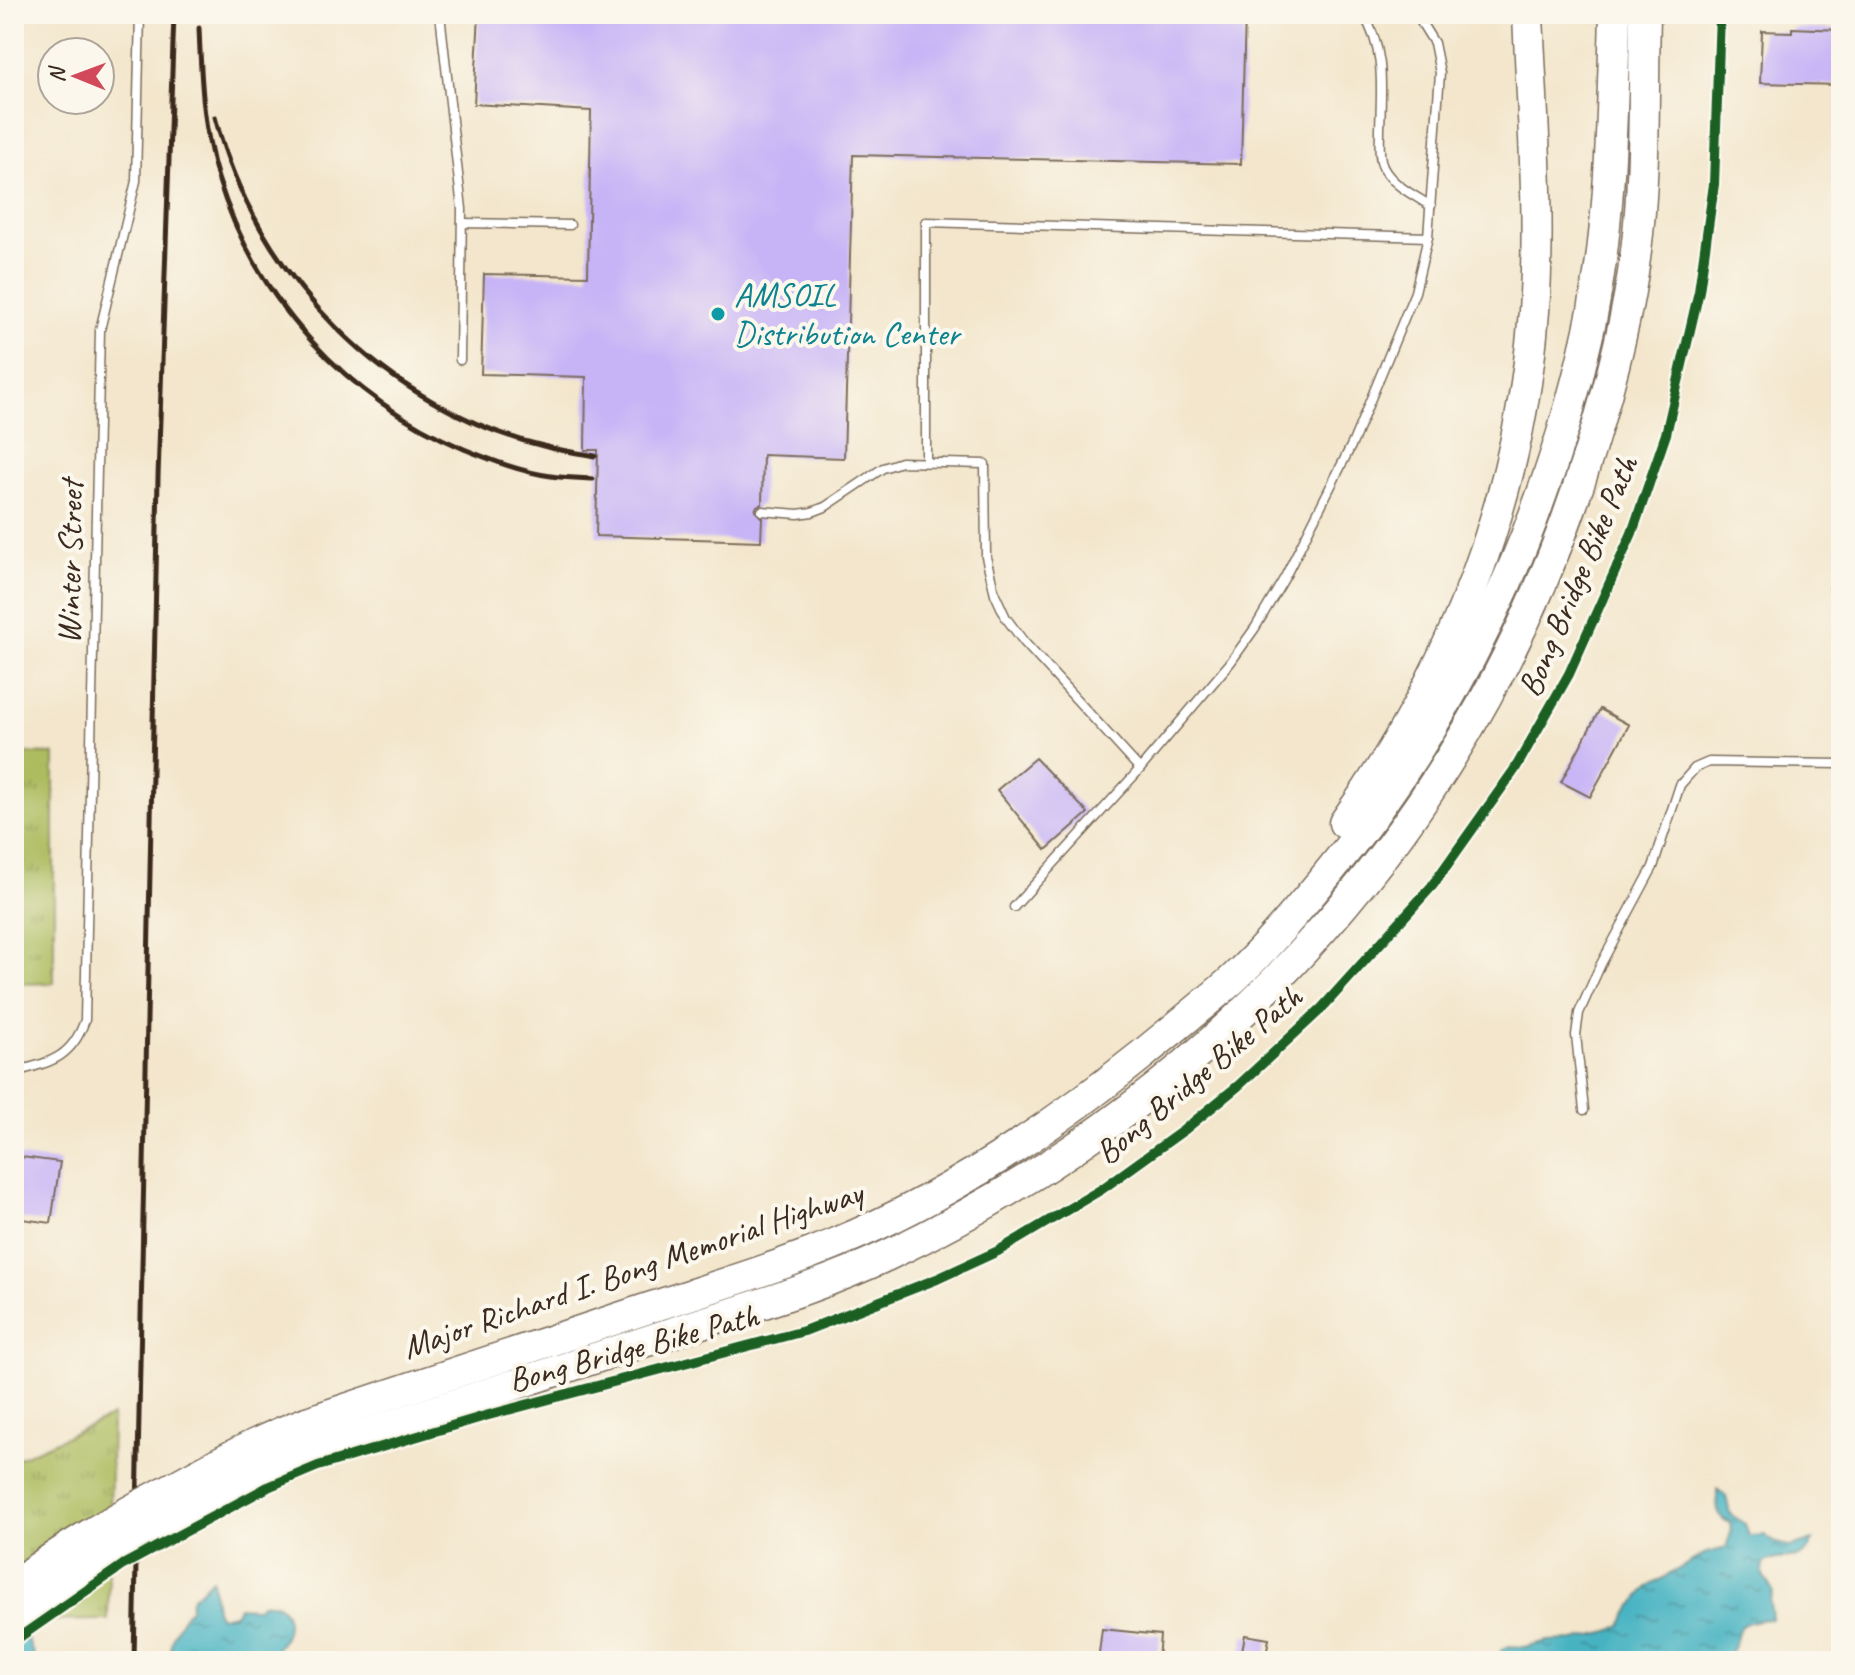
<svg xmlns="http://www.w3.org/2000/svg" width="1855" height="1675" viewBox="0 0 1855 1675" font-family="Caveat,sans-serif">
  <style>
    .park { fill: url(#park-tufts); stroke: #74733e; stroke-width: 2 }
    .water { fill: url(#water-ripples); stroke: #406e70; stroke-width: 2 }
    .building { fill: #c7b4f6 }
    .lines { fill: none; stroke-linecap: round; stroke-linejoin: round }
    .service-casing { stroke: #7b6c5b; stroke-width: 11 }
    .minor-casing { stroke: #7b6c5b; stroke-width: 19 }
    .motorway-casing { stroke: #7b6c5b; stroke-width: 33 }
    .service { stroke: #fff; stroke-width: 8 }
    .minor { stroke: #fff; stroke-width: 16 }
    .motorway { stroke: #fff; stroke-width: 30 }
    .rail { stroke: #3b2a1e; stroke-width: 5 }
    .motorway-bridge-casing { stroke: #7b6c5b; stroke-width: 33; stroke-linecap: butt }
    .motorway-bridge { stroke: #fff; stroke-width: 30 }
    .cycleway-casing { stroke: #fbf7ec; stroke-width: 15 }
    .cycleway { stroke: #1b5e20; stroke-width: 10 }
    .culture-dot { fill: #0f9aa8; stroke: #fbf7ec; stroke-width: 3 }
    .labels { text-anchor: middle; stroke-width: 8; stroke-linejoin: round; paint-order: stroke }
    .culture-label { font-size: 34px; fill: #0d838f; stroke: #fbf7ec; text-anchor: start }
    .street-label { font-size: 34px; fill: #3b2a1e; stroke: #fbf7ec }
  </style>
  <defs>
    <pattern id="park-tufts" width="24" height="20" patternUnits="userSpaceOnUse" patternTransform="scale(2)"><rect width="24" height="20" fill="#adbc5e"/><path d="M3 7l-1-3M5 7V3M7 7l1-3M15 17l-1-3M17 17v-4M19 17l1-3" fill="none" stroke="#8e994d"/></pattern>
    <pattern id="water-ripples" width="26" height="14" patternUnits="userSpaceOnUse" patternTransform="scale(2)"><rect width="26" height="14" fill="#46b3c2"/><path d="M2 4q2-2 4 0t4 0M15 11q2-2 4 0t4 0" fill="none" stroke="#3c929d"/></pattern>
  </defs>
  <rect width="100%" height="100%" fill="#fbf7ec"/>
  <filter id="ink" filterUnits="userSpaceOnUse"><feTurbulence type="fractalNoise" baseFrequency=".0125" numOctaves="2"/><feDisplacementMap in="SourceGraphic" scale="16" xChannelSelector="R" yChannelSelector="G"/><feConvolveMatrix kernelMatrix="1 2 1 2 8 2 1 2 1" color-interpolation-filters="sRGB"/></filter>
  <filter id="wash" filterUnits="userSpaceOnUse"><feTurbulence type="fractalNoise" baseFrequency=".006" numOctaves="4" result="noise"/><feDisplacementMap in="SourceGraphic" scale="32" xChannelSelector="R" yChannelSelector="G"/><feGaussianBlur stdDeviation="1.8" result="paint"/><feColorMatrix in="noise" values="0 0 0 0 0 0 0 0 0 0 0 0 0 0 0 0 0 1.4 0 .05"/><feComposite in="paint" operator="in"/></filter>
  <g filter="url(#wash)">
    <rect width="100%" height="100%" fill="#f3e6cc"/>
    <!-- park -->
    <g class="park">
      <path d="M14,753L54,754V983L14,984Z"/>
      <path d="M112,1416L108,1620L15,1621L14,1460Z"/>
    </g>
    <!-- water -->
    <g class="water">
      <path d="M1717,1489L1726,1496L1730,1514L1745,1524L1749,1536L1765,1535L1774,1542L1791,1547L1813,1540C1803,1568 1782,1552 1764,1563L1762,1573L1773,1592L1770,1602L1772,1619C1723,1622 1748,1633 1725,1661H1502L1501,1650L1509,1646L1524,1647L1548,1641L1574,1640L1610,1632L1622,1624L1632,1606L1648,1587L1704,1554L1726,1548L1731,1532L1730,1523C1715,1517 1717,1503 1717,1489Z"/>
      <path d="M212,1579L216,1610L220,1617L234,1614L238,1607L258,1608L261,1603C283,1599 292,1618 284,1637C280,1647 272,1650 271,1661H181C180,1660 173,1653 172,1651C167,1641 183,1615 190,1609L191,1599Z"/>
      <path d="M14,1620L28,1640L36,1661H14Z"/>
    </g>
    <g id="blocks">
      <!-- building -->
      <g class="building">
        <path d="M479,14H1245L1241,164L853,155L844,458L763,455L762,504L757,506L755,511L762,518L761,541L596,536L598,450H585L586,377L481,374L484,274L588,276L591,111L474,104Z"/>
        <path d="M1792,28L1841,30V85L1760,83L1762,31L1792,32Z"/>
        <path d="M1600,709L1629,725L1590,797L1561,782Z"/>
        <path d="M1035,758L1088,813L1046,850L997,790Z"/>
        <path d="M14,1156L60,1162L51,1223L14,1218Z"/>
        <path d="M1102,1629L1160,1635L1158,1661H1098Z"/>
        <path d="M1245,1635L1269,1639L1265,1661H1240Z"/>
      </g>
    </g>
  </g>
  <g filter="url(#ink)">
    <use href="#blocks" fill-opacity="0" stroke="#7b6c5b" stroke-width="2"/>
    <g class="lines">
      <defs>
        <g id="service">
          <path d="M440,14L462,209L460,360"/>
          <path d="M1363,14C1386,51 1381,88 1380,130C1380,142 1378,156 1383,167C1392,185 1415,196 1431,206"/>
          <path d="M462,223L570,225"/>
          <path d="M926,461V222L1428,237"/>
          <path d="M762,511L798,514L812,512L825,507L883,468L901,462L985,464L986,557L995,594L1006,618L1024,642L1140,769"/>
          <path d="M1834,588H1841"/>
          <path d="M1014,907L1140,769L1230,663L1255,628L1285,577L1353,442L1415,292L1428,237L1440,73L1434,43L1416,14"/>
          <path d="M14,1072C51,1062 72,1058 85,1020L100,330L136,181L140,14"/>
          <path d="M1584,1110L1576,1035L1579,1013L1601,964L1653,867L1680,785L1695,768L1709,762L1841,764"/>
        </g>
        <path id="minor" d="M1839,1074L1841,1076"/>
        <g id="motorway">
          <path d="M1344,823C1452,674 1521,495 1534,311C1541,212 1532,113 1528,14"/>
          <path d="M307,1422C421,1384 535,1346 649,1308C725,1283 804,1260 877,1225C973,1180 1061,1120 1143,1054C1173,1029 1204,1005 1233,979C1266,948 1296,912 1325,877C1456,719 1545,530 1589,330C1611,230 1612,117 1615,14"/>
          <path d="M316,1450C433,1412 549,1373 665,1335C739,1310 817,1289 888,1255C1227,1093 1480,810 1590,450C1610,386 1628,318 1636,251C1646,173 1643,93 1645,14"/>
        </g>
      </defs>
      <!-- service casing -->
      <use href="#service" class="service-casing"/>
      <!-- minor casing -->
      <use href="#minor" class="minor-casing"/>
      <!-- motorway casing -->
      <use href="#motorway" class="motorway-casing"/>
      <!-- service -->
      <use href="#service" class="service"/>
      <!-- minor -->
      <use href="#minor" class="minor"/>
      <!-- motorway -->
      <use href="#motorway" class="motorway"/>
      <!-- rail -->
      <g class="rail">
        <path d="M199,28C201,78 203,130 218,178C256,301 347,399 464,449C491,460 521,472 551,476C565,478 579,478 593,479"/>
        <path d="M215,117C256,276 386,409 547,447C563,451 579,453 595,456"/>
        <path d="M134,1661L158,477L174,14"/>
      </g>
      <defs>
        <g id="motorway-bridge">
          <path d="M14,1585C63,1548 116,1518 170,1489C215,1464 259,1440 307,1422"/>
          <path d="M14,1615C107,1546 208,1491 316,1450"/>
        </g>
      </defs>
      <!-- motorway-bridge casing -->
      <use href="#motorway-bridge" class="motorway-bridge-casing"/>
      <!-- motorway-bridge -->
      <use href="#motorway-bridge" class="motorway-bridge"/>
      <defs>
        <path id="cycleway" d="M14,1641L123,1565L268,1487L318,1466L485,1416L804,1331L937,1279L998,1251L1102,1189L1184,1130L1238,1086L1321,1009L1432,886L1515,769L1569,674L1632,533L1666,434L1699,291L1714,184L1720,14"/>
      </defs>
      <!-- cycleway casing -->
      <use href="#cycleway" class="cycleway-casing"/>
      <!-- cycleway -->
      <use href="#cycleway" class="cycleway"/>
    </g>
  </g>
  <!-- markers -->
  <circle class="culture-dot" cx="718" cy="314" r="8"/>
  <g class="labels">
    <!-- culture labels -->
    <g class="culture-label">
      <text x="734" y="306">AMSOIL<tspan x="734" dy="39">Distribution Center</tspan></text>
    </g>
    <!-- street labels -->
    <g class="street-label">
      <text transform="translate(69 562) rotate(-89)" y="12">Winter Street</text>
      <text transform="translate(1577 576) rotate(-67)" y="12">Bong Bridge Bike Path</text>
      <text transform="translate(1198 1074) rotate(-40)" y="12">Bong Bridge Bike Path</text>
      <text transform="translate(632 1269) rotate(-19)" y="12">Major Richard I. Bong Memorial Highway</text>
      <text transform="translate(633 1347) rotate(-15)" y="12">Bong Bridge Bike Path</text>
    </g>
  </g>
  <!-- margin -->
  <rect width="1855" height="1675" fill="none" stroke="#fbf7ec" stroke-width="48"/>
  <!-- north arrow -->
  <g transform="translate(76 76) rotate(271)"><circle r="38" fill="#fbf7ec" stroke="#aea59a" stroke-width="2"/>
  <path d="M0-6L14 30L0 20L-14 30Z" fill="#d1495b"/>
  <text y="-12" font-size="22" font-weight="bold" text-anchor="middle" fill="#3b2a1e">N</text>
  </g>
</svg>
